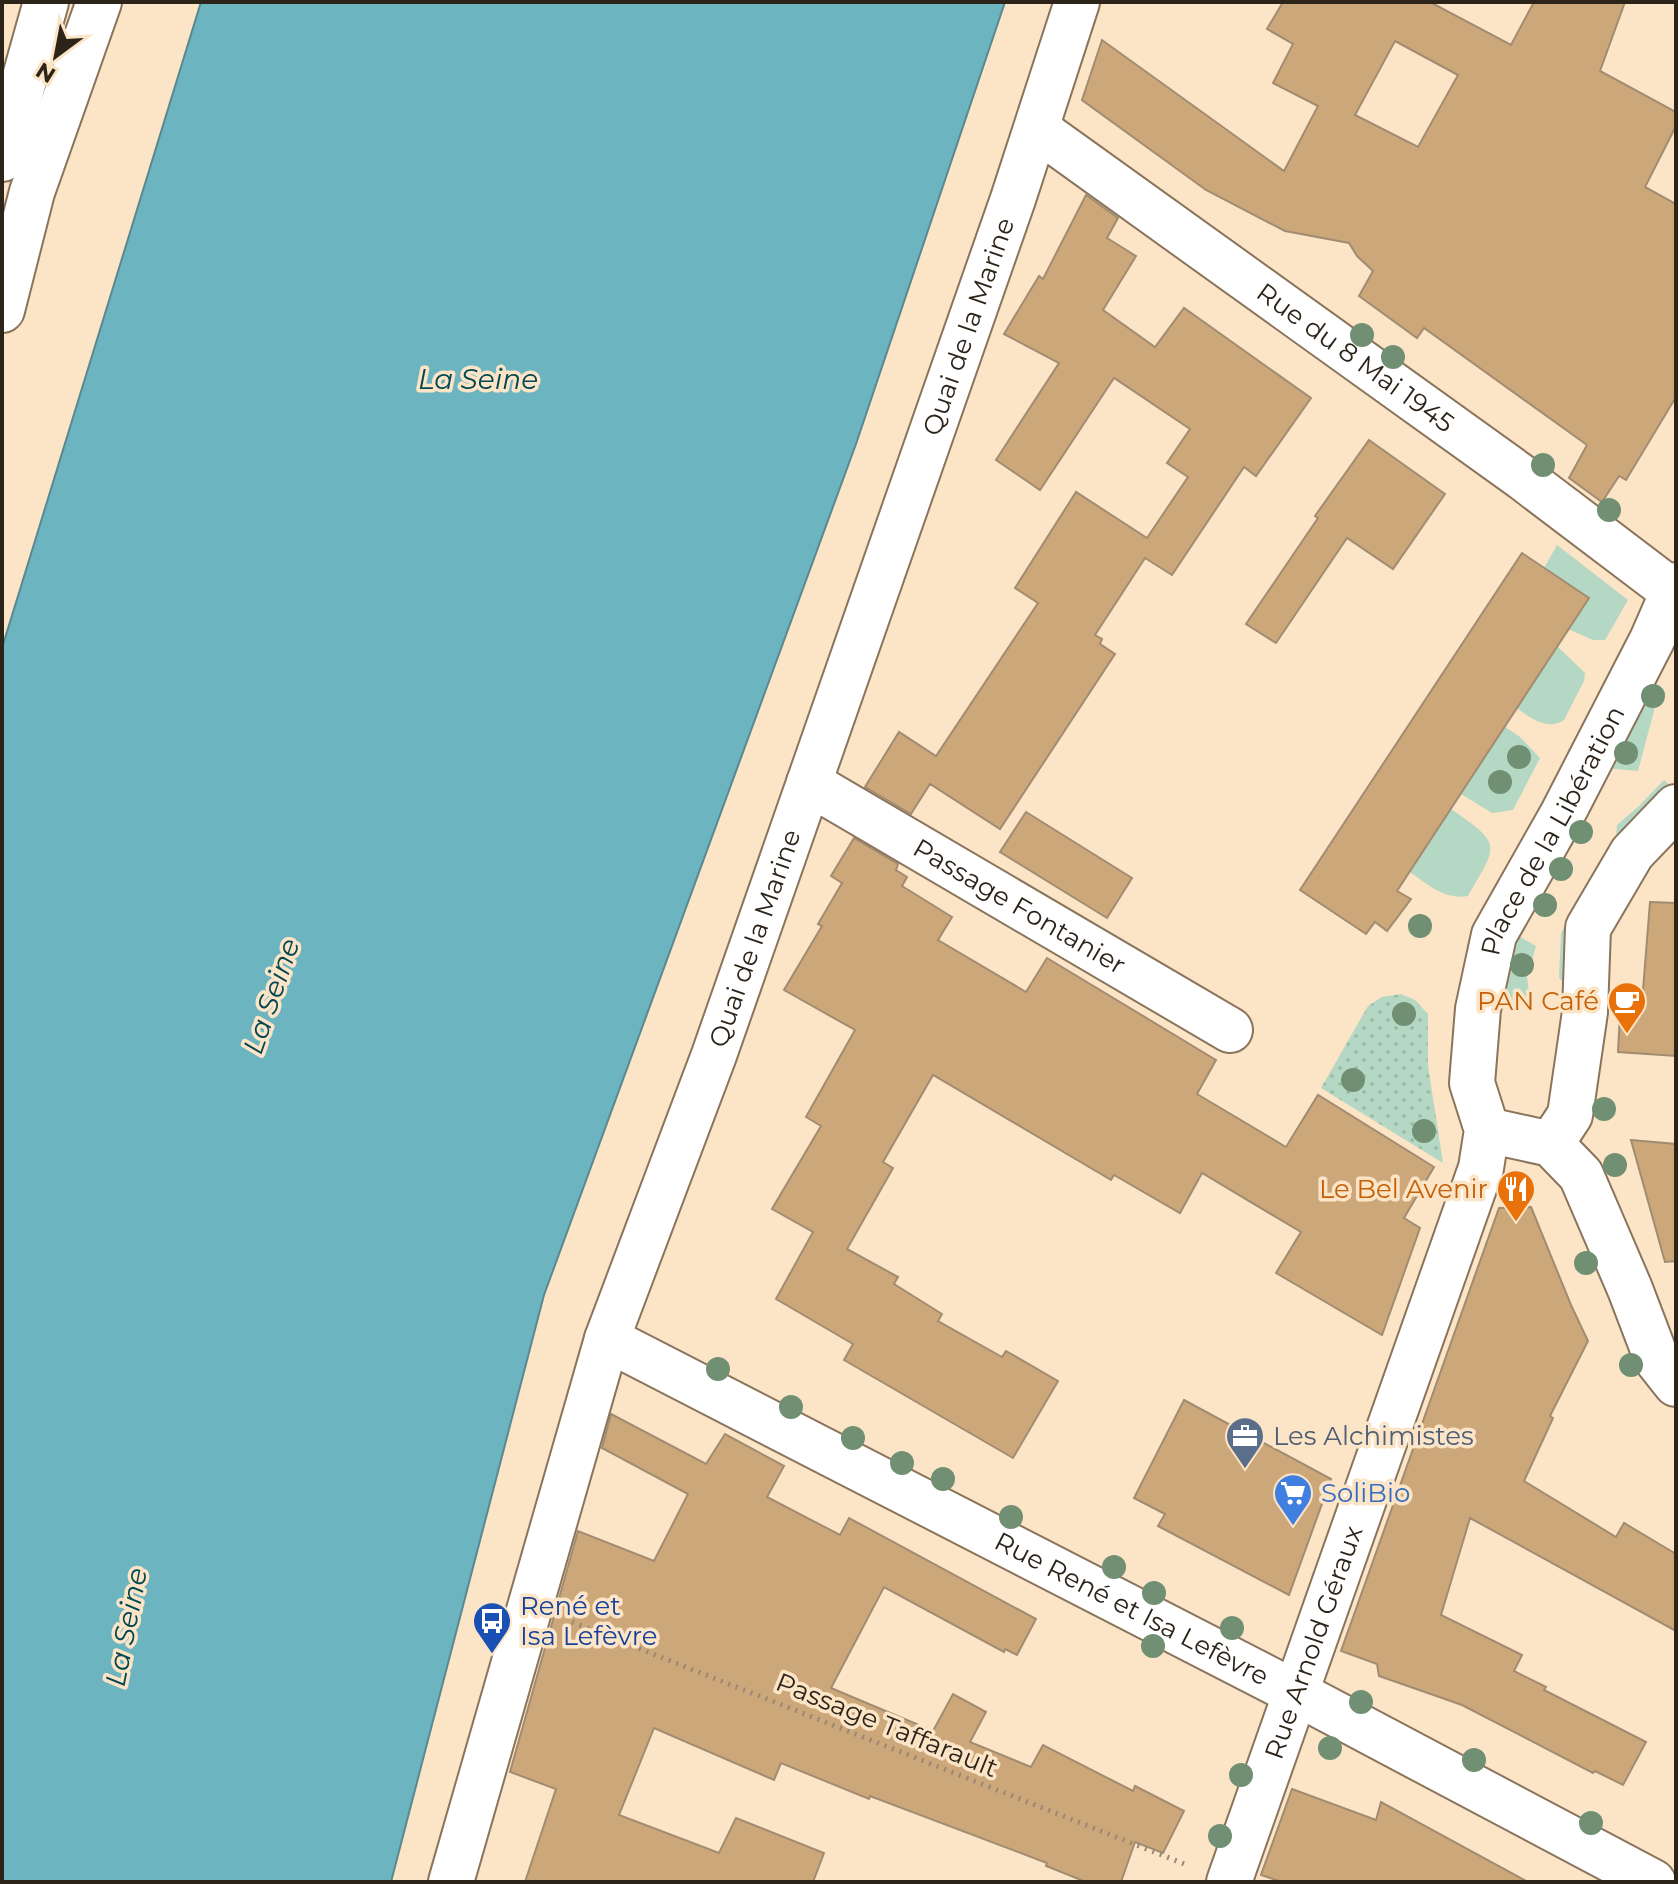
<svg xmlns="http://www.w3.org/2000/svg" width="1678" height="1884" viewBox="0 0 1678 1884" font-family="Montserrat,sans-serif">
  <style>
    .grass { fill: #b4d8c3 }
    .park { fill: url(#park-dots) }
    .water { fill: #6db4c1; stroke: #5a888f; stroke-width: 2 }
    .building { fill: #cca77a; stroke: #a28c71; stroke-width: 2; fill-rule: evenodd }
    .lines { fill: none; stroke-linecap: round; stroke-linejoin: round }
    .minor-casing { stroke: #8a745b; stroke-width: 48 }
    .major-casing { stroke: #8a745b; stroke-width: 48 }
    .path { stroke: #998874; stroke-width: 5; stroke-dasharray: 2 6; stroke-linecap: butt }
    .minor { stroke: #fff; stroke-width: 44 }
    .major { stroke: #fff; stroke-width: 44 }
    .tree { fill: #718f72 }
    .labels { text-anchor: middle; stroke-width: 7; stroke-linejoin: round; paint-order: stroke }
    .street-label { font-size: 26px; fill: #2c2319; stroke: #fce4c7 }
    .food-label { font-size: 26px; fill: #c56008; stroke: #fce4c7; text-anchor: end }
    .service-label { font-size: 26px; fill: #4e5e75; stroke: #fce4c7; text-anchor: start }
    .shop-label { font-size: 26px; fill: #366cbe; stroke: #fce4c7; text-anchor: start }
    .transit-label { font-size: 26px; fill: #164399; stroke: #fce4c7; text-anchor: start }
    .water-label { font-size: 28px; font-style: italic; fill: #024751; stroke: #fce4c7 }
  </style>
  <defs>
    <pattern id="park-dots" width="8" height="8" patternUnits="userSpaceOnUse" patternTransform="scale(2)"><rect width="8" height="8" fill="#b4d8c3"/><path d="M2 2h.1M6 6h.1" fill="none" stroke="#9bb9a7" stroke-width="1.8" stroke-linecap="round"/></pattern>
  </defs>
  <rect width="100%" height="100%" fill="#fce4c7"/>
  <!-- grass -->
  <g class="grass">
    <path d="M1557,545L1628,600L1605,640H1593L1568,629L1589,598L1544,568Z"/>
    <path d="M1557,646L1585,673L1584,681L1564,720C1548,731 1530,718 1517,708Z"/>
    <path d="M1650,683L1666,693L1655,707L1638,771L1604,768Z"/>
    <path d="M1505,727L1520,737L1540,758L1513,810L1492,813L1461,794Z"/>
    <path d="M1664,780L1676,791L1614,864L1617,825L1639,806Z"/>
    <path d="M1451,809C1503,845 1498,844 1468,896C1445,900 1428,885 1410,872Z"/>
    <path d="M1574,909L1573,991L1559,978L1561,933Z"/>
    <path d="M1515,934L1536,946L1527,977L1530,998L1501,1004Z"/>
  </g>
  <!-- park -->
  <path class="park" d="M1401,994L1415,1000L1428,1014V1066L1443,1163L1321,1088L1368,1006L1382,997Z"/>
  <!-- water -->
  <path class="water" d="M201,2H1005L856,444L544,1295L391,1882H2V648Z"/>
  <!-- building -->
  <g class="building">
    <path d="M1283,2H1430L1511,45L1534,2H1625L1600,71L1676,112V126L1645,187L1676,204V397L1626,480L1619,476L1602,502L1569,478L1587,445L1424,328L1417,338L1359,296L1373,271L1357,256L1349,243L1285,231L1206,190L1082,100L1102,40L1284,171L1318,106L1273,83L1293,44L1267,29ZM1395,41L1458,75L1418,147L1355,115Z"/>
    <path d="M1086,195L1118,218L1107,238L1136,256L1103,310L1155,347L1184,308L1311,398L1256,476L1244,467L1172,575L1145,558L1095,635L1102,639L1100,644L1115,654L1000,829L930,784L911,814L865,787L899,732L936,756L1038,603L1015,588L1076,492L1147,538L1188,477L1167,463L1190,429L1114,378L1040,490L996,460L1059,363L1004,334L1039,276L1043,279Z"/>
    <path d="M1369,440L1445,494L1393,569L1347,538L1276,643L1246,624L1318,518L1315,516Z"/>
    <path d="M1522,553L1589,598L1397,891L1411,899L1387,931L1375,922L1366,934L1300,890Z"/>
    <path d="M1026,812L1132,878L1107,918L1000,852Z"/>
    <path d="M854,838L898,864L896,870L907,877L902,886L952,917L938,940L1026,992L1047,958L1216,1060L1197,1094L1286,1147L1318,1095L1434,1167L1404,1218L1420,1228L1382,1335L1276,1273L1301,1232L1202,1173L1180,1213L1114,1175L1111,1180L933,1075L883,1162L893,1168L847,1249L898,1277L894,1284L942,1314L938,1321L1002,1357L1006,1351L1058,1381L1013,1458L844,1360L853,1344L776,1299L813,1232L772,1209L821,1126L806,1117L855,1030L784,990L822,926L818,924L842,883L831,876Z"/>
    <path d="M1650,902L1676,903V1056L1618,1052L1620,1014L1641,1015Z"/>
    <path d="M1631,1140L1676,1144V1261L1665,1262Z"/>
    <path d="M1531,1207L1571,1305L1588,1341L1550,1416L1553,1418L1524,1481L1616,1537L1624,1523L1676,1554V1631L1470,1518L1441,1615L1522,1655L1514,1671L1546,1687L1544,1690L1646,1742L1623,1785L1595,1771L1593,1773L1462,1705L1379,1676L1377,1664L1341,1651L1499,1208Z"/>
    <path d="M1184,1400L1331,1479L1289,1595L1158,1526L1165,1514L1134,1498Z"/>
    <path d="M611,1414L706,1464L725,1434L784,1466L767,1497L840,1535L849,1518L1036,1619L1017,1655L1005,1649L1004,1652L884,1587L831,1688L933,1731L953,1694L986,1712L970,1742L1031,1767L1043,1745L1133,1791L1135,1786L1184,1811L1163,1853L1135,1842L1121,1882H1086L1046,1866L1047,1863L870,1796L869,1799L781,1763L774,1780L654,1728L619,1815L719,1853L736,1818L824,1853L813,1882H525L556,1789L510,1772L578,1531L654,1561L688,1494L602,1448Z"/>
    <path d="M1292,1789L1376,1820L1381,1802L1528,1882H1282L1261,1875Z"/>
  </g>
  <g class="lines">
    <defs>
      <g id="minor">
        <path id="s1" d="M1037,129L1523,478L1676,594"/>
        <path id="s2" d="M809,783L1230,1030"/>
        <path d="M1487,1130L1551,1144L1581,1175L1630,1289L1657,1360L1676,1384"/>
        <path d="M1551,1144L1570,1115L1585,1012L1588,928L1632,853L1676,807"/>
        <path id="s3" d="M607,1339L1321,1706L1653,1882"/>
        <path id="s4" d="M451,1882L607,1339L714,1055L1013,199L1077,2"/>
        <path id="s5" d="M1229,1882L1481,1168L1487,1130L1472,1083L1478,1009L1494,935L1563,813L1652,640L1676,585"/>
      </g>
      <g id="major">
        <path d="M2,159L46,2"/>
        <path d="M2,310L32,192L99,2"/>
      </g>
    </defs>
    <!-- minor casing -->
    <use href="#minor" class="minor-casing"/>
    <!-- major casing -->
    <use href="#major" class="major-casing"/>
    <!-- path -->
    <path class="path" d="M572,1622L1187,1865"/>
    <!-- minor -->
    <use href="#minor" class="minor"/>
    <!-- major -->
    <use href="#major" class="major"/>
  </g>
  <!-- trees -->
  <g class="tree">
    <circle cx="1362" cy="335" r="12"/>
    <circle cx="1393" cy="357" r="12"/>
    <circle cx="1543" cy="465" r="12"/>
    <circle cx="1609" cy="510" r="12"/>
    <circle cx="1653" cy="696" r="12"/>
    <circle cx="1626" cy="753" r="12"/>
    <circle cx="1519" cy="757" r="12"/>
    <circle cx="1500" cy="782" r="12"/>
    <circle cx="1581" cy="832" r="12"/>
    <circle cx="1561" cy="869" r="12"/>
    <circle cx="1545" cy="905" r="12"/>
    <circle cx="1420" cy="926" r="12"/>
    <circle cx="1522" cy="965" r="12"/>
    <circle cx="1404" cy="1014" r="12"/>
    <circle cx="1353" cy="1080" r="12"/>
    <circle cx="1604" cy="1109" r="12"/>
    <circle cx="1424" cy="1131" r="12"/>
    <circle cx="1615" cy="1165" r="12"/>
    <circle cx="1586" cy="1263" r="12"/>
    <circle cx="1631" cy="1365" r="12"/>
    <circle cx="718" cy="1369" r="12"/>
    <circle cx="791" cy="1407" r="12"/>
    <circle cx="853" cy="1438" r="12"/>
    <circle cx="902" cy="1463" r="12"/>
    <circle cx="943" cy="1479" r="12"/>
    <circle cx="1011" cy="1517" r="12"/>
    <circle cx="1114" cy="1567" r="12"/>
    <circle cx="1154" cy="1593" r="12"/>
    <circle cx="1232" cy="1628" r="12"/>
    <circle cx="1153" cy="1646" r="12"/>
    <circle cx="1361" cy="1702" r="12"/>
    <circle cx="1330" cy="1748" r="12"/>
    <circle cx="1474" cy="1760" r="12"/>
    <circle cx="1241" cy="1775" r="12"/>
    <circle cx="1591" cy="1823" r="12"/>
    <circle cx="1220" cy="1836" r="12"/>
  </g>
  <!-- icons -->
  <defs>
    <symbol id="cafe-pin" viewBox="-11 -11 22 30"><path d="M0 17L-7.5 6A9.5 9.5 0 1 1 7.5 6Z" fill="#e8710a" stroke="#fce4c7"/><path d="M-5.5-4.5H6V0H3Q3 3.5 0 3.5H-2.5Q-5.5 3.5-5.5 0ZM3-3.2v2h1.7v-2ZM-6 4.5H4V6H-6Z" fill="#fff"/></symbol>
    <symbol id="restaurant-pin" viewBox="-11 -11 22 30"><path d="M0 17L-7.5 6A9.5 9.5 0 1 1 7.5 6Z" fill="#e8710a" stroke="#fce4c7"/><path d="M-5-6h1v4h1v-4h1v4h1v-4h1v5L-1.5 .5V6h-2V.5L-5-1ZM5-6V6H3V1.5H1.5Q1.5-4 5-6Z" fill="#fff"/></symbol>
    <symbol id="office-pin" viewBox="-11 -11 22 30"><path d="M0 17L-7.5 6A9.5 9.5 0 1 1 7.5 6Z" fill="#5c6f8a" stroke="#fce4c7"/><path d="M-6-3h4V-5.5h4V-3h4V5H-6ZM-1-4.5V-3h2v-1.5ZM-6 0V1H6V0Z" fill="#fff"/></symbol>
    <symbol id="supermarket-pin" viewBox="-11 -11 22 30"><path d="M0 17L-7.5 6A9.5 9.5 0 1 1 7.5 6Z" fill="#3f7fe0" stroke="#fce4c7"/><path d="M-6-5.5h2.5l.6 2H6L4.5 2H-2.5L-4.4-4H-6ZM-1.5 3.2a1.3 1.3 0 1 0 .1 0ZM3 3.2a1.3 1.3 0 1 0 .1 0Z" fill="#fff"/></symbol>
    <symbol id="bus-pin" viewBox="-11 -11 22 30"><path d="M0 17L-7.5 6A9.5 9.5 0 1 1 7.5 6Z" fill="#1a4fb4" stroke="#fce4c7"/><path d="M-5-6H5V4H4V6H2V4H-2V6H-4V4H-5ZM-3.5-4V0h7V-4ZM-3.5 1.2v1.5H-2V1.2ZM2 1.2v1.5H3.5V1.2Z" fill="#fff"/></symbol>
  </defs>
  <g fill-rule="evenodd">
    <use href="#cafe-pin" x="1605" y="979" width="44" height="60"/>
    <use href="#restaurant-pin" x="1494" y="1167" width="44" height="60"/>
    <use href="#office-pin" x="1223" y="1414" width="44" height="60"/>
    <use href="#supermarket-pin" x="1271" y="1471" width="44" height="60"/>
    <use href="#bus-pin" x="470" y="1599" width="44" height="60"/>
  </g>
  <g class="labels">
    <!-- street labels -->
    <g class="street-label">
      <text dy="9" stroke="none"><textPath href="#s4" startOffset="1640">Quai de la Marine</textPath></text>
      <text dy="9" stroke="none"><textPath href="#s1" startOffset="392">Rue du 8 Mai 1945</textPath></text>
      <text dy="9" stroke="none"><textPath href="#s5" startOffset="1114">Place de la Libération</textPath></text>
      <text dy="9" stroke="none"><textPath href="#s2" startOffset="244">Passage Fontanier</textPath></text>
      <text dy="9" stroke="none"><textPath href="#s4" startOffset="992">Quai de la Marine</textPath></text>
      <text dy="9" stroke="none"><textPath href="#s3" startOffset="590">Rue René et Isa Lefèvre</textPath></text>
      <text dy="9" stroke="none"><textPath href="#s5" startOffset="254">Rue Arnold Géraux</textPath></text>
      <text transform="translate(887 1725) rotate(22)" y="9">Passage Taffarault</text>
    </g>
    <!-- food labels -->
    <g class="food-label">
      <text x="1599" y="1010">PAN Café</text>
      <text x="1488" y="1198">Le Bel Avenir</text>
    </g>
    <!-- service labels -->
    <g class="service-label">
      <text x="1273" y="1445">Les Alchimistes</text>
    </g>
    <!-- shop labels -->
    <g class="shop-label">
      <text x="1321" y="1502">SoliBio</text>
    </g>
    <!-- transit labels -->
    <g class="transit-label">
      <text x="520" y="1615">René et<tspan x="520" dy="30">Isa Lefèvre</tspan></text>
    </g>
    <!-- water labels -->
    <g class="water-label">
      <text x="478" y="389">La Seine</text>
      <text transform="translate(271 996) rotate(-71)" y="10">La Seine</text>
      <text transform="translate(126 1627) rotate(-79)" y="10">La Seine</text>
    </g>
  </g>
  <!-- border -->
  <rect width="1678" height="1884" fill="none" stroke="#2c2319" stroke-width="8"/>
  <!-- north arrow -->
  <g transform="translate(56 56) rotate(212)" stroke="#fce4c7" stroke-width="6" paint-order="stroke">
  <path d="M0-6L14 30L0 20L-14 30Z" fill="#2c2319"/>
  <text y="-12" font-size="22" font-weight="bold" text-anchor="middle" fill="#2c2319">N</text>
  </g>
</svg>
